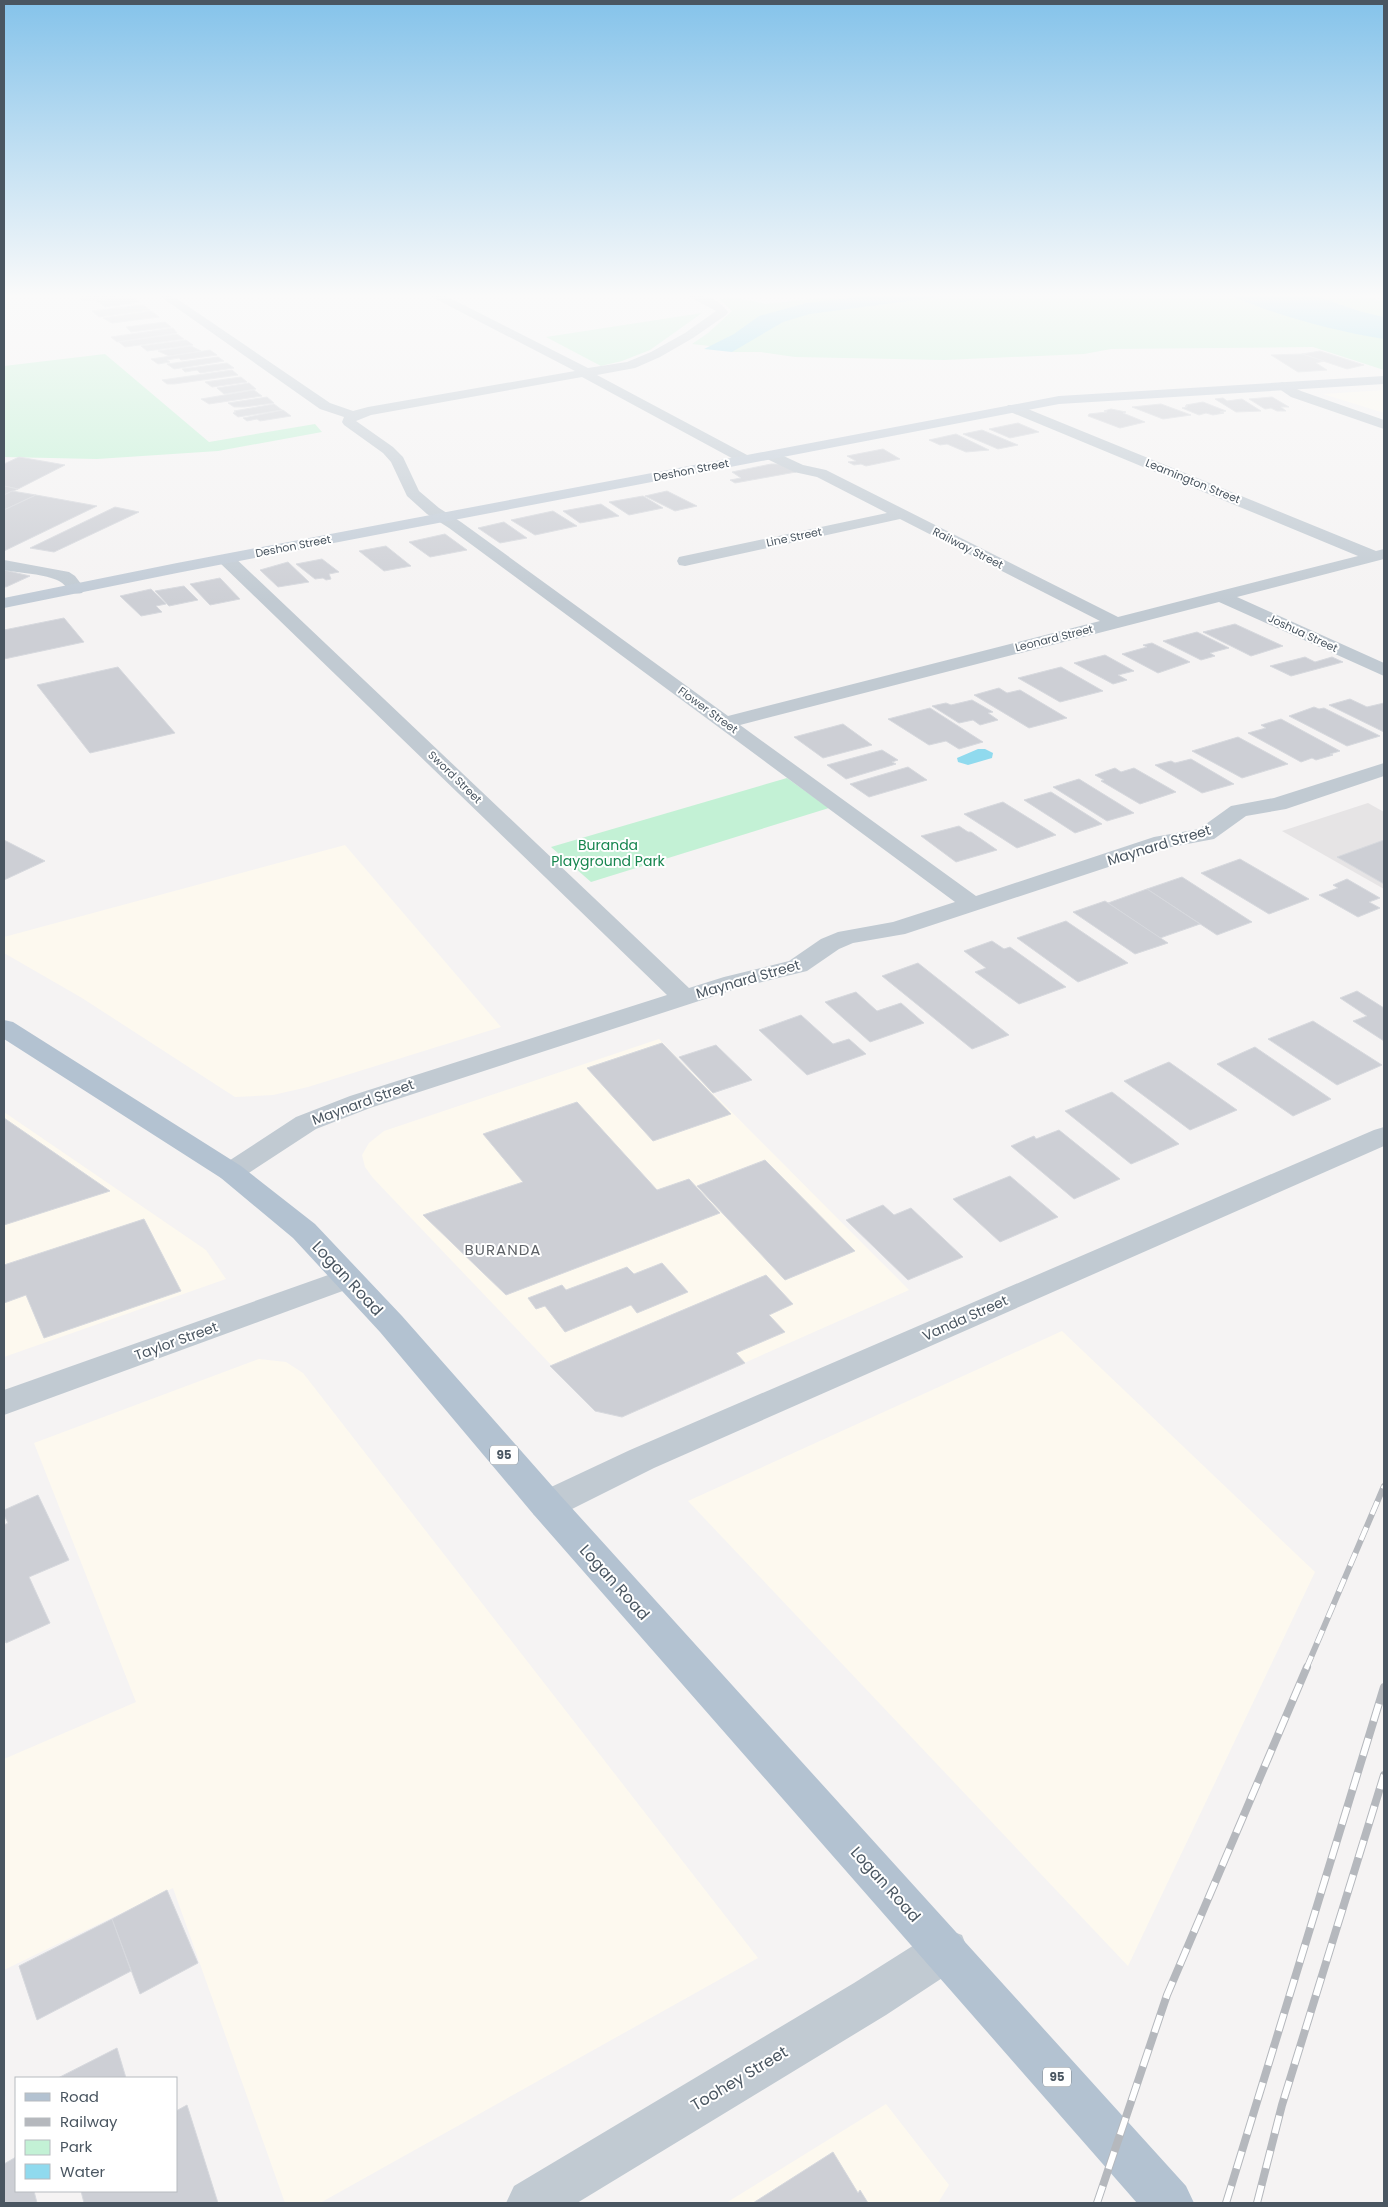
<svg xmlns="http://www.w3.org/2000/svg" width="1388" height="2207" viewBox="0 0 1388 2207" font-family="Poppins,sans-serif">
  <style>
    .commercial { fill: #fdf9ef }
    .education { fill: #e6e4e5 }
    .green { fill: #c3f1d5 }
    .water { fill: #90daee }
    .building { fill: #cdcfd5; stroke: #d7d9de }
    .lines { fill: none; stroke-linecap: round; stroke-linejoin: round }
    .street { fill: #c1cad2; fill-rule: evenodd }
    .secondary { fill: #c1cbd6; fill-rule: evenodd }
    .primary { fill: #b3c2d1; fill-rule: evenodd }
    .rail-far1-casing { stroke: #b5b8bd; stroke-width: 6 }
    .rail-casing { stroke: #b5b8bd; stroke-width: 8 }
    .rail-far1 { stroke: #fff; stroke-width: 4.5; stroke-dasharray: 14; stroke-linecap: butt }
    .rail { stroke: #fff; stroke-width: 6; stroke-dasharray: 18; stroke-linecap: butt }
    .labels { text-anchor: middle; stroke-width: 4; stroke-linejoin: round; paint-order: stroke }
    .far-street-label { font-size: 11px; fill: #4a5661; stroke: #fff }
    .shield { fill: #fff; stroke: #808990; stroke-width: 1 }
    .shield-label { font-size: 12px; font-weight: bold; fill: #4a5661 }
    .park-label { font-size: 14px; fill: #17864f; stroke: #fff }
    .street-label { font-size: 14px; fill: #4a5661; stroke: #fff }
    .neighbourhood-label { font-size: 15px; letter-spacing: 1px; fill: #5f6368; stroke: #fff }
    .near-street-label { font-size: 16px; fill: #4a5661; stroke: #fff }
  </style>
  <rect width="100%" height="100%" fill="#f5f3f3"/>
  <!-- commercial -->
  <g class="commercial">
    <path d="M1384,390V413L1323,394Z"/>
    <path d="M345,845L501,1027L308,1087L273,1095L235,1097L82,998L4,953V937Z"/>
    <path d="M659,1039L909,1290L622,1417L595,1411L373,1178L365,1167L362,1155L369,1143L384,1131Z"/>
    <path d="M4,1112L206,1250L226,1279L4,1357Z"/>
    <path d="M1062,1331L1315,1572L1128,1966L688,1501Z"/>
    <path d="M259,1359L286,1362L303,1373L758,1958L320,2203H285L173,1888L4,1970V1759L136,1702L34,1443Z"/>
    <path d="M886,2104L949,2185L938,2203H726Z"/>
  </g>
  <!-- education -->
  <path class="education" d="M1368,803L1384,812V889L1282,831Z"/>
  <!-- green -->
  <g class="green">
    <path d="M855,294H1254L1384,331V370L1313,347L1111,349L1084,354L944,360L795,357L761,352H732L736,349L692,344L708,333L732,311L720,300L728,296L766,304Z"/>
    <path d="M1311,294H1352L1384,301V317L1359,311Z"/>
    <path d="M702,313L650,350L622,361L601,366L546,337Z"/>
    <path d="M105,354L209,442L315,424L322,432L218,451L97,459L4,457V366Z"/>
    <path d="M787,778L829,808L591,882L551,847Z"/>
  </g>
  <!-- water -->
  <g class="water">
    <path d="M882,294H962L810,314L783,322L732,352L704,349L734,334L759,316L806,303Z"/>
    <path d="M1227,294H1311L1359,311L1384,317V339C1330,330 1277,316 1227,294Z"/>
    <path d="M978,749H985L993,753L992,758L968,765L958,762L957,758Z"/>
  </g>
  <!-- building -->
  <g class="building">
    <path d="M105,294H129L134,295L89,300H82L78,297Z"/>
    <path d="M132,296L139,302L105,307L96,300Z"/>
    <path d="M143,305L150,310L99,317L92,311Z"/>
    <path d="M151,311L159,317L112,323L103,318Z"/>
    <path d="M165,322L171,327L131,332L126,327Z"/>
    <path d="M173,328L177,333L117,342L111,337Z"/>
    <path d="M177,334L184,339L125,347L119,342Z"/>
    <path d="M186,340L193,345L147,351L141,346Z"/>
    <path d="M191,346L201,351L169,356L158,351Z"/>
    <path d="M210,350L217,355L181,360L179,358L167,360L170,362L158,364L151,359Z"/>
    <path d="M1320,351L1364,365L1347,369L1302,354Z"/>
    <path d="M1302,354L1324,361L1316,363L1327,370L1298,372L1271,355Z"/>
    <path d="M218,357L224,361L174,369L167,364Z"/>
    <path d="M227,363L234,368L200,373L197,370L185,372L182,369Z"/>
    <path d="M232,370L238,375L174,384H167L162,380Z"/>
    <path d="M241,377L247,382L212,387L205,382Z"/>
    <path d="M249,383L256,389L224,394L217,388Z"/>
    <path d="M254,390L262,396L209,404L201,399Z"/>
    <path d="M267,397L274,403L244,407H234L228,403Z"/>
    <path d="M1272,397L1289,407H1281L1286,411H1277L1271,408L1265,409L1249,399Z"/>
    <path d="M1223,398L1227,401L1242,399L1261,411L1236,412L1215,399Z"/>
    <path d="M1203,402L1226,411L1220,412L1224,413L1213,415L1206,413L1199,415L1182,408L1187,407L1185,406H1188L1186,405Z"/>
    <path d="M274,404L282,410L238,417L233,413L236,412L234,411Z"/>
    <path d="M1161,404L1191,415L1163,419L1132,407Z"/>
    <path d="M1111,409L1126,412L1123,413L1145,422L1120,428L1088,416L1089,414L1107,412L1104,411Z"/>
    <path d="M283,410L291,416L260,421L257,419L247,421L243,418Z"/>
    <path d="M1018,423L1039,432L1010,438L989,429Z"/>
    <path d="M982,430L1018,445L998,449L963,434Z"/>
    <path d="M956,434L989,450L966,452L947,444L940,445L929,440Z"/>
    <path d="M883,449L900,459L866,466L861,464L854,465L848,462L856,461L847,456Z"/>
    <path d="M19,457L65,465L18,489L4,486V464Z"/>
    <path d="M771,464H780L796,472L735,483L730,480L741,478L732,472Z"/>
    <path d="M4,486L18,489L4,495Z"/>
    <path d="M12,491L36,495L4,510V495Z"/>
    <path d="M667,491L697,506L675,511L645,496Z"/>
    <path d="M36,495L97,506L4,551V510Z"/>
    <path d="M643,496L663,508L629,515L609,502Z"/>
    <path d="M601,504L619,516L580,523L563,511Z"/>
    <path d="M115,507L139,512L54,552L30,548Z"/>
    <path d="M553,511L577,526L535,535L511,520Z"/>
    <path d="M504,522L527,538L500,543L478,528Z"/>
    <path d="M445,534L467,550L430,557L409,542Z"/>
    <path d="M386,546L411,566L384,571L359,551Z"/>
    <path d="M322,559L339,572L329,574L331,579L326,580L323,578L315,579L296,564Z"/>
    <path d="M288,562L309,582L278,587L260,570Z"/>
    <path d="M4,570L30,576L6,587H4Z"/>
    <path d="M220,578L240,599L210,605L190,584Z"/>
    <path d="M184,586L198,600L169,606L155,591Z"/>
    <path d="M151,589L166,604L156,606L162,612L141,616L120,596Z"/>
    <path d="M64,618L84,642L4,659V630Z"/>
    <path d="M1235,624L1283,646L1251,656L1203,632Z"/>
    <path d="M1197,632L1229,648L1210,653L1215,656L1201,660L1163,641Z"/>
    <path d="M1152,643L1190,662L1158,673L1122,654L1147,647L1143,645Z"/>
    <path d="M1105,655L1134,671L1118,675L1127,680L1113,684L1074,663Z"/>
    <path d="M1305,657L1315,662L1332,657L1343,662L1291,676L1270,666Z"/>
    <path d="M118,667L175,733L90,753L37,685Z"/>
    <path d="M1061,667L1103,691L1060,702L1018,678Z"/>
    <path d="M999,688L1007,693L1020,690L1067,718L1029,728L974,695Z"/>
    <path d="M1350,699L1367,707L1384,703V732L1329,705Z"/>
    <path d="M972,700L993,712L988,713L998,720L980,725L973,720L959,723L932,706L946,703L951,705Z"/>
    <path d="M1314,707L1319,709L1324,708L1380,736L1347,746L1289,716Z"/>
    <path d="M930,708L983,742L959,749L946,741L929,745L888,719Z"/>
    <path d="M1281,719L1340,751L1330,754L1333,755L1316,760L1312,758L1301,762L1248,733L1266,728L1261,725Z"/>
    <path d="M843,724L872,745L823,758L794,737Z"/>
    <path d="M1238,737L1288,764L1242,778L1192,751Z"/>
    <path d="M882,750L898,760L892,762L896,764L846,779L827,765Z"/>
    <path d="M1191,759L1234,784L1202,793L1155,765L1171,761L1175,763Z"/>
    <path d="M908,767L927,780L869,797L850,784Z"/>
    <path d="M1115,768L1121,772L1134,768L1176,792L1140,804L1101,781L1104,780L1095,775Z"/>
    <path d="M1079,779L1134,813L1107,821L1053,787Z"/>
    <path d="M1051,792L1102,824L1075,833L1024,800Z"/>
    <path d="M1003,802L1056,835L1017,848L964,814Z"/>
    <path d="M959,826L968,832H971L997,850L956,862L921,836Z"/>
    <path d="M4,840L45,861L4,880Z"/>
    <path d="M1384,840V884L1337,857Z"/>
    <path d="M1240,859L1309,899L1269,914L1201,873Z"/>
    <path d="M1182,877L1252,922L1217,935L1147,889Z"/>
    <path d="M1347,879L1380,898L1369,902L1380,908L1358,917L1319,895L1338,888L1333,885Z"/>
    <path d="M1147,889L1200,924L1160,938L1108,903Z"/>
    <path d="M1105,901L1168,943L1135,954L1073,912Z"/>
    <path d="M1066,921L1128,963L1078,982L1017,938Z"/>
    <path d="M992,941L1004,949L1010,947L1066,987L1019,1004L975,972L986,968L964,951Z"/>
    <path d="M918,963L1009,1035L972,1049L882,976Z"/>
    <path d="M1357,991L1384,1008V1041L1353,1021L1367,1016L1340,998Z"/>
    <path d="M856,992L877,1011L901,1003L924,1023L870,1042L825,1002Z"/>
    <path d="M801,1015L833,1044L849,1039L866,1054L807,1075L759,1030Z"/>
    <path d="M1313,1021L1382,1065L1337,1085L1268,1039Z"/>
    <path d="M662,1043L731,1114L653,1141L587,1068Z"/>
    <path d="M716,1045L752,1080L713,1093L679,1057Z"/>
    <path d="M1255,1047L1331,1099L1293,1116L1217,1064Z"/>
    <path d="M1169,1062L1237,1110L1190,1130L1124,1081Z"/>
    <path d="M1112,1092L1179,1144L1131,1164L1065,1111Z"/>
    <path d="M577,1102L657,1190L689,1179L720,1213L506,1295L423,1215L523,1182L483,1134Z"/>
    <path d="M4,1118L110,1191L4,1225Z"/>
    <path d="M1059,1130L1120,1179L1074,1199L1011,1146L1034,1136L1036,1139Z"/>
    <path d="M765,1160L855,1251L785,1280L697,1186Z"/>
    <path d="M1010,1176L1058,1217L1000,1242L953,1199Z"/>
    <path d="M883,1205L894,1215L911,1208L963,1257L908,1280L846,1220Z"/>
    <path d="M144,1219L181,1291L44,1338L26,1295L4,1303V1265Z"/>
    <path d="M662,1263L688,1292L637,1313L631,1305L565,1332L545,1306L536,1309L528,1298L562,1285L566,1290L627,1267L634,1274Z"/>
    <path d="M766,1275L793,1304L769,1315L785,1332L736,1353L745,1363L622,1417L595,1411L550,1366Z"/>
    <path d="M38,1495L69,1560L29,1577L50,1623L6,1643L4,1638V1525L8,1523L4,1515V1510Z"/>
    <path d="M167,1890L198,1963L140,1994L112,1919Z"/>
    <path d="M112,1919L131,1971L37,2020L19,1966Z"/>
    <path d="M117,2048L126,2078H58Z"/>
    <path d="M187,2105L218,2203H84L81,2191H176V2111Z"/>
    <path d="M833,2152L858,2193L860,2190L868,2203H753Z"/>
    <path d="M16,2157V2191H34L37,2203H4V2164Z"/>
  </g>
  <g class="lines">
    <!-- street -->
    <g class="street">
      <path d="M157,294H170L330,403L353,411L368,407L575,371L430,296L429,294H442L588,368L627,362L651,352L685,333L716,311L688,296L687,294C702,294 719,298 728,312L726,315L693,338L660,357L635,368L597,375L749,456L751,459L749,462H739L582,377L371,415L356,421L393,447L403,457L419,491L439,508L461,522L728,716L1100,621L900,519L685,566L679,565L677,561L679,557L887,513L817,477L794,472L765,458L763,455L765,452H775L803,465L826,470L1118,617L1358,556L1008,411L1006,408L1008,405H1018L1376,551L1384,549V559L1237,597L1384,663V676L1219,602L740,725L976,896L1154,837L1199,829L1231,806L1274,798L1384,763V776L1286,809L1246,816L1214,839L1166,848L905,934L853,943L839,949L807,971L742,987L370,1108L316,1129L241,1178L231,1181L221,1178L217,1172L221,1166L296,1117L350,1096L667,995L220,563L218,559L220,555H232L689,988L724,977L789,961L821,939L838,932L893,922L955,902L449,528L427,514L407,496L391,462L383,453L344,425L342,422L344,417L320,409Z"/>
      <path d="M1282,382L1301,391L1384,420V429L1291,397L1275,386Z"/>
      <path d="M4,560L69,572L75,576L85,589L82,593C68,596 70,587 59,581C46,574 19,573 4,570Z"/>
      <path d="M1384,1127V1146L654,1468L560,1515L547,1519L534,1515L529,1505L534,1495L630,1450L1374,1130Z"/>
      <path d="M348,1268L359,1271L363,1278L359,1285L4,1415V1390Z"/>
      <path d="M946,1929L962,1935L968,1950L962,1965L886,2015L577,2203H506L514,2186L854,1983L930,1935Z"/>
    </g>
    <!-- secondary -->
    <path class="secondary" d="M1384,376V384L1059,404L177,573L4,608V598L177,563L1059,396Z"/>
    <!-- primary -->
    <path class="primary" d="M4,1020L13,1022L241,1166L315,1224L402,1316L560,1495L1186,2186L1194,2203H1137L534,1515L380,1332L293,1238L221,1178L4,1039Z"/>
    <defs>
      <path id="rail-far1" d="M1306,1669L1384,1486"/>
      <g id="rail">
        <path d="M1097,2203L1167,1995L1307,1667"/>
        <path d="M1226,2203L1384,1687"/>
        <path d="M1257,2203L1282,2105L1384,1775"/>
      </g>
    </defs>
    <!-- rail-far1 casing -->
    <use href="#rail-far1" class="rail-far1-casing"/>
    <!-- rail casing -->
    <use href="#rail" class="rail-casing"/>
    <!-- rail-far1 -->
    <use href="#rail-far1" class="rail-far1"/>
    <!-- rail -->
    <use href="#rail" class="rail"/>
  </g>
  <!-- sky -->
  <linearGradient id="sky" x2="0" y2="1"><stop stop-color="#85c3ea"/><stop offset="0.49" stop-color="#fafafa"/><stop offset="1" stop-color="#fafafa" stop-opacity="0"/></linearGradient>
  <rect width="1388" height="603" fill="url(#sky)"/>
  <g class="labels">
    <!-- far-street labels -->
    <g class="far-street-label">
      <text transform="translate(691 470) rotate(-11)" y="4">Deshon Street</text>
      <text transform="translate(1193 481) rotate(22)" y="4">Leamington Street</text>
      <text transform="translate(794 537) rotate(-12)" y="4">Line Street</text>
      <text transform="translate(293 546) rotate(-11)" y="4">Deshon Street</text>
      <text transform="translate(968 548) rotate(27)" y="4">Railway Street</text>
      <text transform="translate(1303 633) rotate(25)" y="4">Joshua Street</text>
      <text transform="translate(1054 638) rotate(-14)" y="4">Leonard Street</text>
      <text transform="translate(708 710) rotate(36)" y="4">Flower Street</text>
      <text transform="translate(455 777) rotate(44)" y="4">Sword Street</text>
    </g>
    <!-- shield labels -->
    <g class="shield">
      <rect x="490" y="1445.5" width="28" height="19" rx="4"/>
      <rect x="1043" y="2067.5" width="28" height="19" rx="4"/>
    </g>
    <g class="shield-label">
      <text x="504" y="1459">95</text>
      <text x="1057" y="2081">95</text>
    </g>
    <!-- park labels -->
    <g class="park-label">
      <text x="608" y="850">Buranda<tspan x="608" dy="16">Playground Park</tspan></text>
    </g>
    <!-- street labels -->
    <g class="street-label">
      <text transform="translate(1159 845) rotate(-17)" y="5">Maynard Street</text>
      <text transform="translate(748 979) rotate(-16)" y="5">Maynard Street</text>
      <text transform="translate(363 1102) rotate(-20)" y="5">Maynard Street</text>
      <text transform="translate(965 1318) rotate(-24)" y="5">Vanda Street</text>
      <text transform="translate(176 1341) rotate(-20)" y="5">Taylor Street</text>
    </g>
    <!-- neighbourhood labels -->
    <g class="neighbourhood-label">
      <text x="503" y="1255">BURANDA</text>
    </g>
    <!-- near-street labels -->
    <g class="near-street-label">
      <text transform="translate(348 1278) rotate(47)" y="6">Logan Road</text>
      <text transform="translate(615 1582) rotate(48)" y="6">Logan Road</text>
      <text transform="translate(886 1884) rotate(48)" y="6">Logan Road</text>
      <text transform="translate(739 2078) rotate(-31)" y="6">Toohey Street</text>
    </g>
  </g>
  <!-- border -->
  <rect width="1388" height="2207" fill="none" stroke="#4a5661" stroke-width="10"/>
  <!-- legend -->
  <rect x="15" y="2077" width="162" height="115" fill="#ffffff" stroke="#b7bbc0"/>
  <rect x="25" y="2093" width="25" height="8" fill="#b3c2d1" stroke="#b7bbc0"/>
  <text x="60" y="2102" font-size="15" fill="#4a5661">Road</text>
  <rect x="25" y="2118" width="25" height="8" fill="#b5b8bd" stroke="#b7bbc0"/>
  <text x="60" y="2127" font-size="15" fill="#4a5661">Railway</text>
  <rect x="25" y="2140" width="25" height="15" fill="#c3f1d5" stroke="#b7bbc0"/>
  <text x="60" y="2152" font-size="15" fill="#4a5661">Park</text>
  <rect x="25" y="2164" width="25" height="15" fill="#90daee" stroke="#b7bbc0"/>
  <text x="60" y="2177" font-size="15" fill="#4a5661">Water</text>
</svg>
